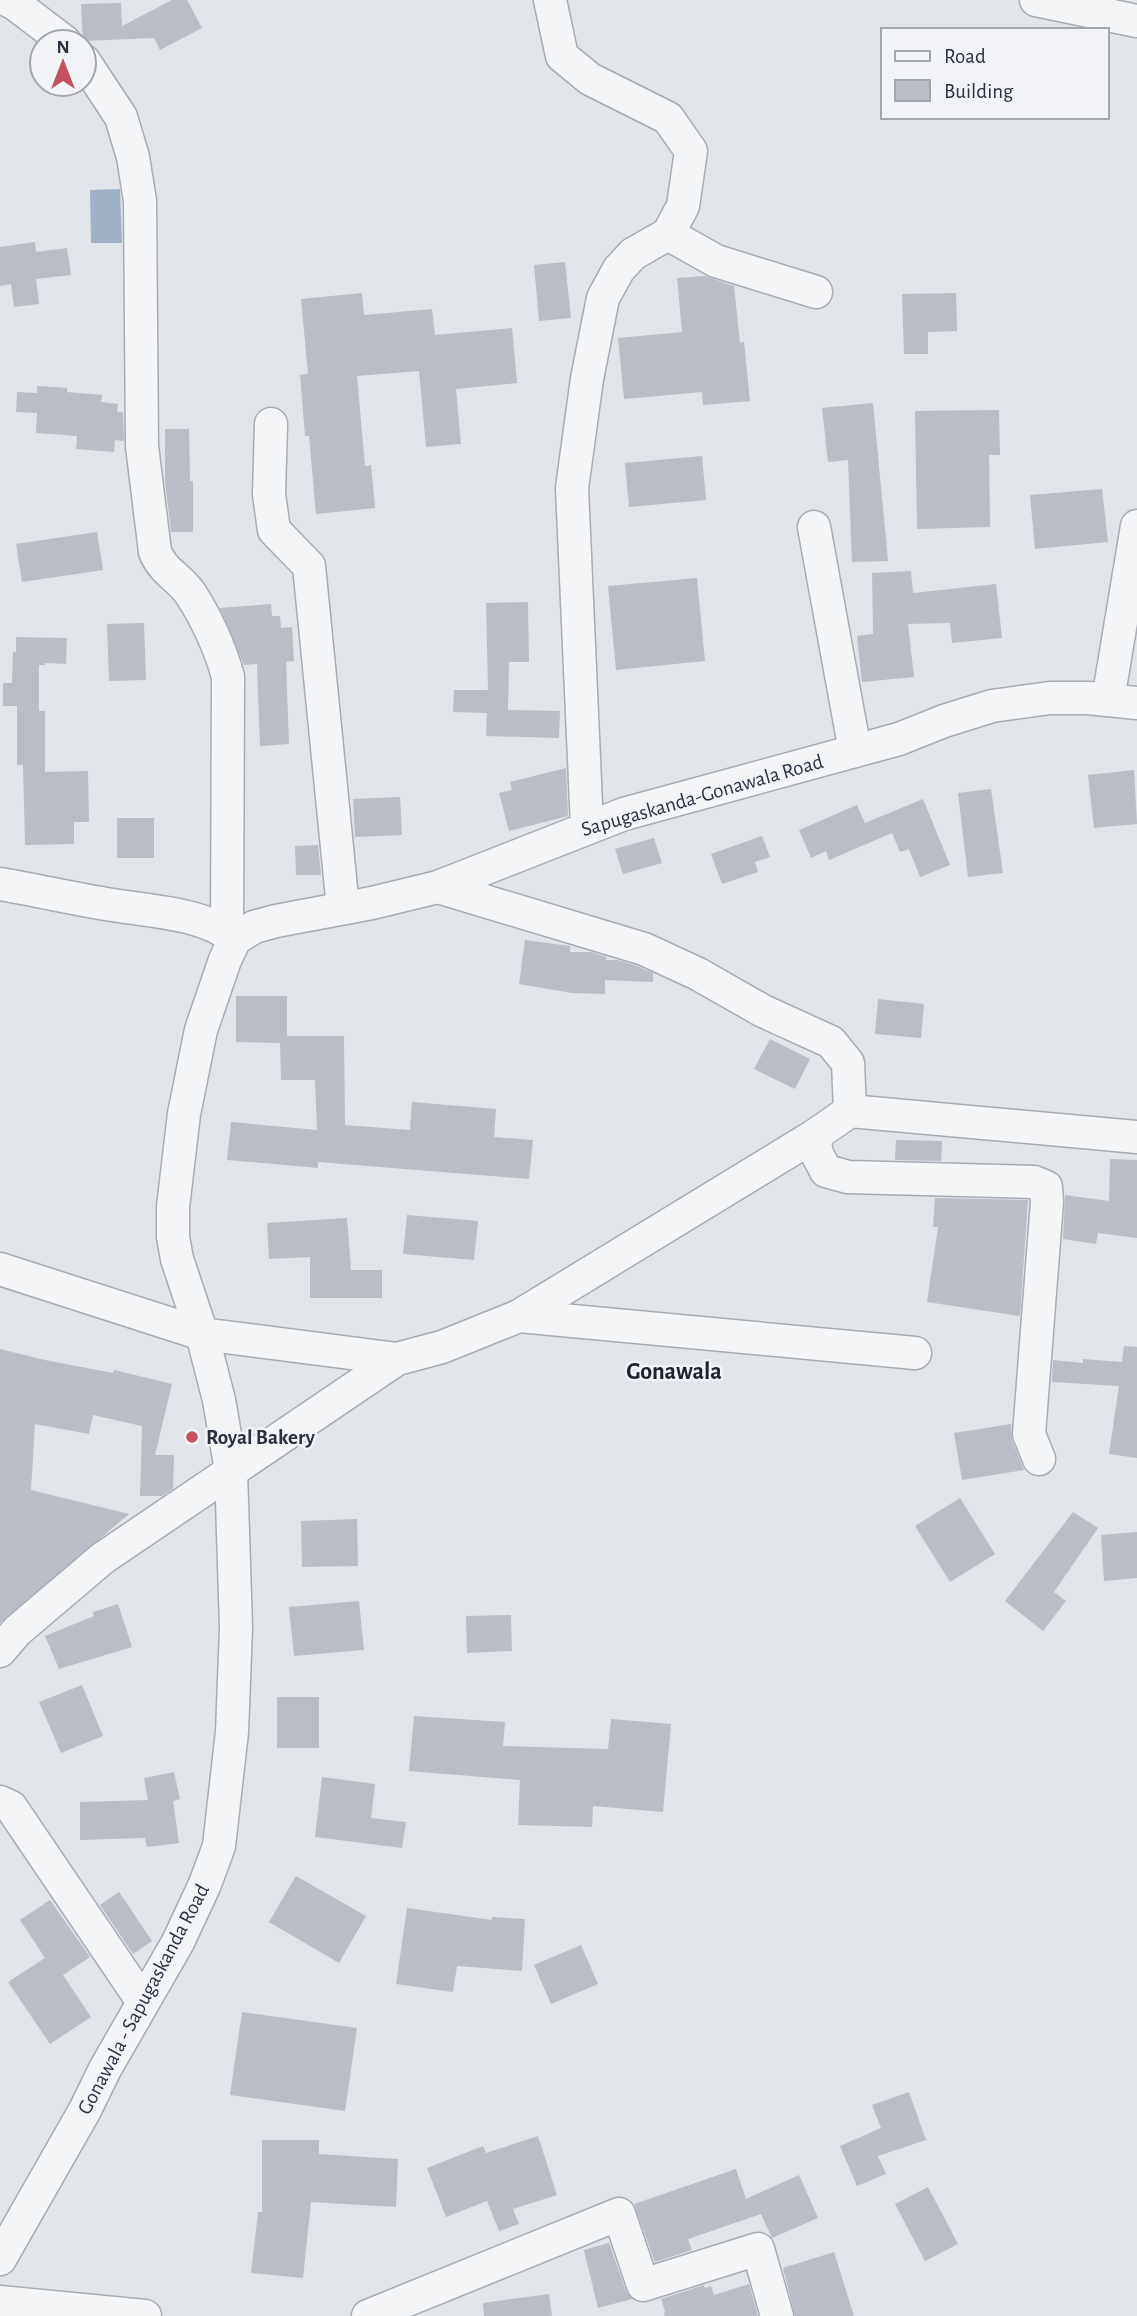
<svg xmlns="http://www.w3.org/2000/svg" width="1137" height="2316" viewBox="0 0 1137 2316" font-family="'Alegreya Sans',sans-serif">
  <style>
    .water { fill: #a0b1c5 }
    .building { fill: #b9bdc5 }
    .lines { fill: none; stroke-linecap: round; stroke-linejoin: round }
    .minor-casing { stroke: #a7abb3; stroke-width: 35 }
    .minor { stroke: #f4f5f7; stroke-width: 32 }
    .poi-dot { fill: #c2525f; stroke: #f1f3f6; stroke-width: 2.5 }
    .labels { text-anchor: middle; stroke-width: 5; stroke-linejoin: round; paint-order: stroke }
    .street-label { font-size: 21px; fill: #2b323f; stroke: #f1f3f6 }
    .poi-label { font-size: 21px; font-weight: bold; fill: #2b323f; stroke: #f1f3f6; text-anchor: start }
    .quarter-label { font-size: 24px; font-weight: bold; fill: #1d2330; stroke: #f1f3f6 }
  </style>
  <rect width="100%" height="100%" fill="#e1e4e9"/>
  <!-- water -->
  <path class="water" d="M120,189L122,243H91L90,190Z"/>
  <!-- building -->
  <g class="building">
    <path d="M172,0H187L202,28L160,50L154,38L83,41L81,4L121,3L122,26Z"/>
    <path d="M35,242L36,252L67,248L71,275L36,279L39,304L14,307L11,284L0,286V247Z"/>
    <path d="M565,262L571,318L539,321L534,265Z"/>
    <path d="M705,276L734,286L740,343L744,342L750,401L703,405L702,392L624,399L618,338L682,332L677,278Z"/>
    <path d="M362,293L364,315L432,309L435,335L512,328L517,383L456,389L461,444L426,447L419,371L357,376L365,466L371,465L375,508L316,514L309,436H305L300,375L308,374L301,299Z"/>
    <path d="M956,293L957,331L928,332V354H904L902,294Z"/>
    <path d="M37,386L67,388V392L102,395L101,402L118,404L117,412H123L124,441L115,440L114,452L76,449L77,436L36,433L37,413L16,412L17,392L37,393Z"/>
    <path d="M873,403L888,561L852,562L848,460L828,462L822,408Z"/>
    <path d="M999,410L1000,455H989L990,527L917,529L915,411Z"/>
    <path d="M165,429H189L190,481H193V532H171L165,481Z"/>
    <path d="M702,456L706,500L629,507L625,463Z"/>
    <path d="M1102,489L1108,542L1035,549L1030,495Z"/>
    <path d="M97,532L103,570L22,582L16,544Z"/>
    <path d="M911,571L913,593L996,584L1002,638L952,643L950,623L908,624L914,677L862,682L857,636L873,634L872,573Z"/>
    <path d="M697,578L705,661L616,670L608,586Z"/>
    <path d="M528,602L529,662H509L508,710L560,711L559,738L486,736L487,713L453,712L454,690H488L486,603Z"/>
    <path d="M271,604L272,616H280L281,628L292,627L294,661L286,662L289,744L260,746L257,664L244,665L220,608Z"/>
    <path d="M144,623L146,680L109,681L107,624Z"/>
    <path d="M16,637L67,638L66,664L45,663V665H39V711H45V772L88,771L89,822H74V844L25,845L23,765H17V706H3V683H12L13,652H16Z"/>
    <path d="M566,768L568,816L509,831L499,793L512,790L510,782Z"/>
    <path d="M1134,770L1137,824L1094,828L1088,775Z"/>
    <path d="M991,789L1003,873L968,877L958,793Z"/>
    <path d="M400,797L402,835L355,837L353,799Z"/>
    <path d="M923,799L950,865L920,877L909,849L900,852L892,833L829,860L826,851L811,858L799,830L857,805L865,823Z"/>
    <rect x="117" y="818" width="37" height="40"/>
    <path d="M762,836L770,857L755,862L758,872L722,884L711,854Z"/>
    <path d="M654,838L662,863L623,874L615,849Z"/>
    <path d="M318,845L321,875H296L295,846Z"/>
    <path d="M525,940L570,946V952H592L606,957V960H618L637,966L653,973V982L605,980V994L572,993L519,984Z"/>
    <path d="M236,996H287V1036H344L345,1125L410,1130L412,1102L496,1109L494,1137L533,1140L529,1179L318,1162V1168L227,1160L231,1122L317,1130L315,1080H281L280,1043L236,1042Z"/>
    <path d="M878,999L924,1004L921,1038L875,1034Z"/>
    <path d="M770,1039L810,1059L795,1089L754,1069Z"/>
    <path d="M896,1140L942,1141L941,1161L895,1160Z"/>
    <path d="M1110,1159L1137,1160V1238L1098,1233L1096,1244L1063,1239L1065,1195L1109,1201Z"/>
    <path d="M935,1198L1028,1200L1020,1316L927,1302L938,1227H933Z"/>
    <path d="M407,1215L478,1221L474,1260L403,1254Z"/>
    <path d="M347,1218L351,1270H382V1298H310V1257L269,1259L267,1223Z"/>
    <path d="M1124,1346L1137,1347V1458L1109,1454L1119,1386L1052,1382L1053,1360L1083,1363V1359L1122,1362Z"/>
    <path d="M0,1349L45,1360L113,1373L114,1370L172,1384L155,1455H174L173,1489L162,1496H140L142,1426L93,1415L89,1434L35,1424L31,1490L129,1514L0,1623Z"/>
    <path d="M1011,1424L1012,1440L1024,1470L962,1480L954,1433Z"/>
    <path d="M960,1498L995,1554L950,1582L915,1526Z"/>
    <path d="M1073,1512L1098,1528L1054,1592L1066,1601L1043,1631L1005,1601Z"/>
    <path d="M357,1519L358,1566L302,1567L301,1521Z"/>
    <path d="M1137,1532V1578L1104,1581L1101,1535Z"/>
    <path d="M359,1601L364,1650L294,1656L289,1607Z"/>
    <path d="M118,1604L132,1647L59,1669L45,1636L94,1616L93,1612Z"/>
    <path d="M511,1615L512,1651L467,1653L466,1616Z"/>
    <path d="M82,1685L103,1736L61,1753L39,1702Z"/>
    <rect x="277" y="1697" width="42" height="51"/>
    <path d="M414,1716L505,1722L503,1746L608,1749L611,1719L671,1724L663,1812L593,1806L592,1827L518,1825L520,1780L409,1771Z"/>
    <path d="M174,1772L180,1799L173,1801L179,1843L147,1847L145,1838L80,1840V1802L148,1800L144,1778Z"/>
    <path d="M322,1777L375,1784L371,1818L406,1822L402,1848L315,1837Z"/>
    <path d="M296,1876L366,1916L339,1963L269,1922Z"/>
    <path d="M119,1892L152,1941L133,1954L100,1905Z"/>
    <path d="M50,1900L90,1957L63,1975L91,2017L50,2044L8,1982L45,1958L20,1920Z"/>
    <path d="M407,1908L492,1920V1917L525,1919L522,1971L457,1966L453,1992L396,1984Z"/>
    <path d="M581,1945L598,1984L551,2004L534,1965Z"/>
    <path d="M242,2012L357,2028L345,2111L230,2095Z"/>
    <path d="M909,2092L926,2140L878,2156L886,2174L857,2186L840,2146L881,2128L872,2105Z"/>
    <path d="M538,2136L557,2195L513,2209L519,2224L499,2231L487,2201L446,2217L427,2168L483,2146L486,2153Z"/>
    <path d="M262,2140H319V2154L398,2159L396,2207L311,2202L303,2278L251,2273L258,2212H262Z"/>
    <path d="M736,2169L746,2199L799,2175L818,2218L772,2238L761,2214L688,2239L692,2250L655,2262L634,2204Z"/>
    <path d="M928,2187L958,2244L925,2261L895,2204Z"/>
    <path d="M609,2243L626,2291L632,2299L598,2308L584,2250Z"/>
    <path d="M834,2252L854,2316H795L783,2268Z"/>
    <path d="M749,2284L758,2316H664L665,2311L661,2299L704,2285L705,2288L711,2286L714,2295Z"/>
    <path d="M549,2294L552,2316H484L483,2303Z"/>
  </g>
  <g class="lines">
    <defs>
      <g id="minor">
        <path d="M7,0L15,4L65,42"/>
        <path d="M550,0L562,56L590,79L668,118L691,151L683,206L668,234L633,254L619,269L603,298L587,379L572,488L587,827"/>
        <path d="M1036,0L1137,21"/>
        <path d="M84,61L121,117L133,157L140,201L142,446L155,552C164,573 178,576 190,593C206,617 221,650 228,677L227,933"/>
        <path d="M668,234L716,261L816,292"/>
        <path d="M271,424L269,494L274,530L309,566L343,908"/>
        <path d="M814,527L855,751"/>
        <path d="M1108,700L1137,526"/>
        <path d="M0,884C35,890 71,898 106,904C146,911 203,912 235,939"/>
        <path d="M438,887L644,949L698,974L763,1011L831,1042L848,1063L850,1111"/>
        <path d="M814,1136L817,1154L826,1171L848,1177L1034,1182L1046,1187L1047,1202L1029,1434L1039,1459"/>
        <path d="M0,1269L202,1334L397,1359L442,1347L519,1316L814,1136L850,1111L1137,1137"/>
        <path d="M519,1316L915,1353"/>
        <path d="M0,1651L17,1631L103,1558L397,1359"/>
        <path d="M0,1802L11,1807L143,2002"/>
        <path d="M0,2259L85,2110L105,2069L178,1942L205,1884L219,1846L232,1732L236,1628L231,1470L219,1400L202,1334L177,1259L173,1237V1207L184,1114L201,1030L225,960L235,939L254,927L276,921L372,903L438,887L624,814L899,739L944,721L992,706L1050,698H1088L1137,703"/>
        <path d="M0,2302L145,2316"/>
        <path d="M368,2316L619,2214L643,2285L758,2249L777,2316"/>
      </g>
    </defs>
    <!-- minor casing -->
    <use href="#minor" class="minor-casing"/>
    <!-- minor -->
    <use href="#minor" class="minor"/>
  </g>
  <!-- markers -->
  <circle class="poi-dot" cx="192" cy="1437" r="7"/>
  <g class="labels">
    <!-- street labels -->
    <g class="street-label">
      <text transform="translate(702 795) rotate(-16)" y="7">Sapugaskanda-Gonawala Road</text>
      <text transform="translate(143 1999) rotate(-62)" y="7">Gonawala - Sapugaskanda Road</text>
    </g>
    <!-- poi labels -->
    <g class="poi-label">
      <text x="206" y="1444">Royal Bakery</text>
    </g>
    <!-- quarter labels -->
    <g class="quarter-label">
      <text x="674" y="1379">Gonawala</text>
    </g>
  </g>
  <!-- legend -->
  <rect x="881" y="28" width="228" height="91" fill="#f1f3f6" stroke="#a2a6ad" stroke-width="2"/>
  <rect x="895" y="51" width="35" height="10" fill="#f4f5f7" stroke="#a2a6ad" stroke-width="2"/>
  <text x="944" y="63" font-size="21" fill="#2b323f">Road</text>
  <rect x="895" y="80" width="35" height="21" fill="#b9bdc5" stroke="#a2a6ad" stroke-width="2"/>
  <text x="944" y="98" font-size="21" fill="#2b323f">Building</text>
  <!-- north arrow -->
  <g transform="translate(63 63)"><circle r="33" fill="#f1f3f6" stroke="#a2a6ad" stroke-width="2"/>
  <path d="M0-5L12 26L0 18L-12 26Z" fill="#c2525f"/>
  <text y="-10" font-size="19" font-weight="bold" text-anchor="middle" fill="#2b323f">N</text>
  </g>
</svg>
